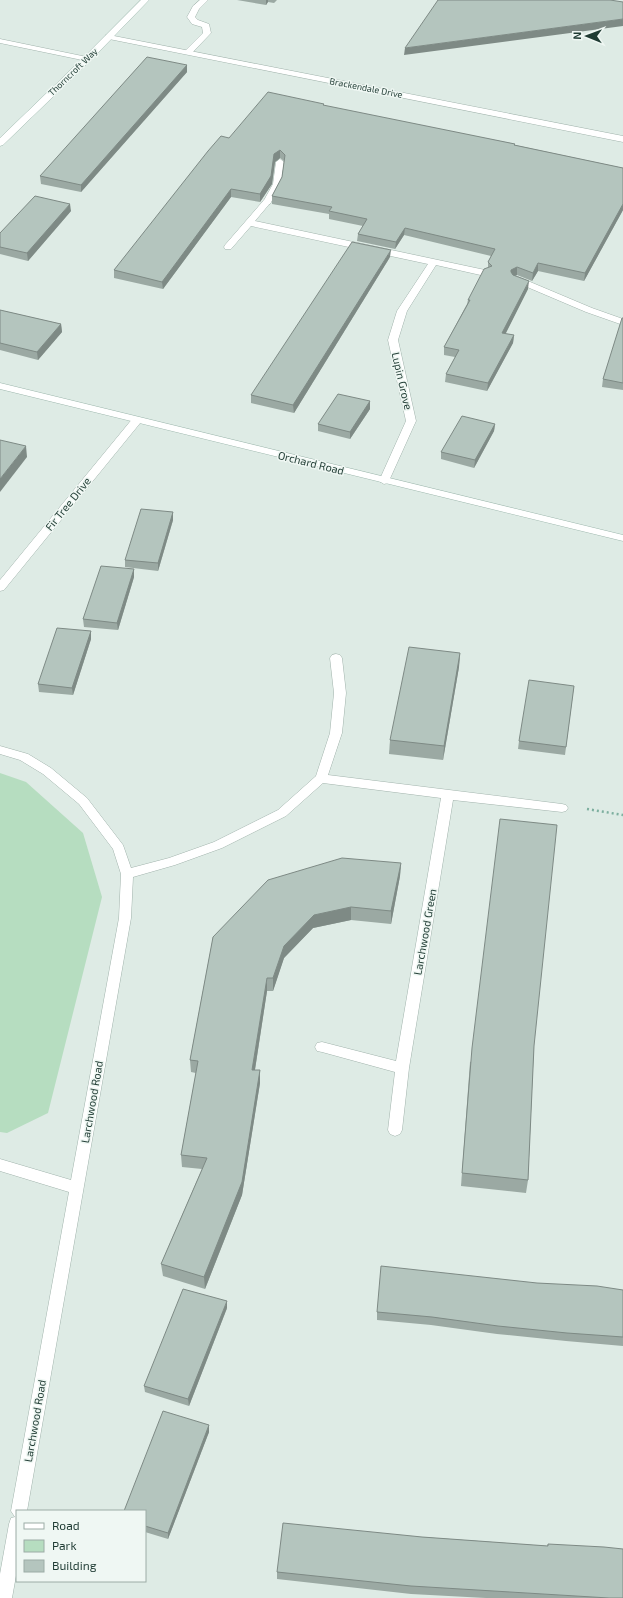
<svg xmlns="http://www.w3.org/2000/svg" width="623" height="1598" viewBox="0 0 623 1598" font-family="'Exo 2',sans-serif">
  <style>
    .green { fill: #b6ddc0 }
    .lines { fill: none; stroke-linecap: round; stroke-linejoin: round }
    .lane-casing { stroke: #a1b3ac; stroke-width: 1 }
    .street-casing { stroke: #a1b3ac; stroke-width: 1 }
    .secondary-casing { stroke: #9db7ad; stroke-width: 1 }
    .path { stroke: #7daf9f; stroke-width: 2.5; stroke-dasharray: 2 3; stroke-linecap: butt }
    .lane { fill: #fff; fill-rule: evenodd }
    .street { fill: #fff; fill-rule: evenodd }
    .secondary { fill: #fff; fill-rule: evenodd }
    .wall { fill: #9ba9a3 }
    .shaded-wall { fill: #7e8a85 }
    .building { fill: #b4c5be; stroke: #7e8a85 }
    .labels { text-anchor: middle; stroke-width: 3; stroke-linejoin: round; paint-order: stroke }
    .far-street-label { font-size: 9px; fill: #1f3b33; stroke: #eff7f3 }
    .street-label { font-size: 11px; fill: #1f3b33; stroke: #eff7f3 }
  </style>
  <rect width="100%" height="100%" fill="#deebe5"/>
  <!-- green -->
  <path class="green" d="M0,773L26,782L83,833L102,897L48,1113L7,1133L0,1132Z"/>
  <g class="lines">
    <defs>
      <g id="lane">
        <path d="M200,0H208L199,9L195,17L198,20L209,24L211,33L191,54H188L184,52L203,33L202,27L192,24L187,17L193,6Z"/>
        <path d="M280,159L284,162L281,184L270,204H264L263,202L273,184L276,162Z"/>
        <path d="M516,276L592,308L623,319V325L586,312L513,281L511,279Z"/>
      </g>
      <g id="street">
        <path d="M106,35H109L623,136V142L109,39H106Z"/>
        <path d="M0,39L87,57L91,59L87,61L0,43Z"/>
        <path d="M267,199L271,202L255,221L485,270L490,273L485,276L436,265L407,311L398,340L416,421L388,483L384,484L379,481L406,421L388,340L397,311L428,264L251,226L231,249H225L224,247L225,245L264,200Z"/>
        <path d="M137,417L141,418L142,420L141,422L4,590L0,591V580L133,418Z"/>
        <path d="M336,654L340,655L342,658L346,693L342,733L328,775L562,804L566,805L568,808L566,811L562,812L453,800L409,1068L402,1130L400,1134L395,1136L390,1134L388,1130L395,1072L322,1052L317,1051L315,1047L317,1043L322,1042L396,1061L441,798L323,783L286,816L222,848L175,865L133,877L131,918L27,1511H17V1570L12,1598H0V1574L9,1524L11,1518L15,1517L11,1511L69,1192L0,1171V1159L71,1180L119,918L121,874L113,849L79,804L43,774L20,760L0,754V746L28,754L51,768L87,798L123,845L131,868L169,858L214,842L278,810L316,776L330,733L334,693L330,658L332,655Z"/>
      </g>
      <g id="secondary">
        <path d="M141,0H149L90,61L3,145L0,146V138L84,57Z"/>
        <path d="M0,383L623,535V541L0,389Z"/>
      </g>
    </defs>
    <!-- lane casing -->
    <use href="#lane" class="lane-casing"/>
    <!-- street casing -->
    <use href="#street" class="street-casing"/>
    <!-- secondary casing -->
    <use href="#secondary" class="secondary-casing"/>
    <!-- path -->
    <path class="path" d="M587,809L623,815"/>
    <!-- lane -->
    <use href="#lane" class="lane"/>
    <!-- street -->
    <use href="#street" class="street"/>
    <!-- secondary -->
    <use href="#secondary" class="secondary"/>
  </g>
  <!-- wall -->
  <g class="wall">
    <path d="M237,0H277L274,3L268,2L266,5Z"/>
    <path d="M187,65V72L81,192L41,184L40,176Z"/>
    <path d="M324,106L515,144V145L623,168V210L584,281L538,271L532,281L517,275H515L528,289L505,334L514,335L513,343L487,391L445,382L446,374L455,357L444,355V347L467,304L468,300L488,268V262L491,256L404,235L395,249L357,241L358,234L363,226L329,219V214L272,204V196L282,177L284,161L280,158L275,162L272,184L260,202L231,197L163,289L114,278V270L229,138Z"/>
    <path d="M71,211L28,261L0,254V233Z"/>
    <path d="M390,257L294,413L251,403V395Z"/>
    <path d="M0,310L61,324L62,332L38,360L0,350Z"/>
    <path d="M623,318V390L602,387L603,379Z"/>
    <path d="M370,401V409L350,439L318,431V424Z"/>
    <path d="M495,424L494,431L474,468L441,459V452Z"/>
    <path d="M173,512V520L158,571L125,567V560Z"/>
    <path d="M134,569V577L118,630L84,627L83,619Z"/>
    <path d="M91,631V639L73,695L39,692L38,684Z"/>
    <path d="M460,653L459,667L443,760L389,754L390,740Z"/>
    <path d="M574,686L565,755L518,749L519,741Z"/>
    <path d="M401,863L400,876L391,924L351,920L313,928L284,958L273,991H267L255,1070H260V1083L242,1195L205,1289L163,1276L161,1264L202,1169L182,1167L181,1155L196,1073L191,1072L190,1060L213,937Z"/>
    <path d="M534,1046L528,1180L526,1193L461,1186L470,1062Z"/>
    <path d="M537,1283L623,1290V1346L566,1341L497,1334L431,1325L377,1320V1312Z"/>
    <path d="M227,1308L189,1406L145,1392L144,1386Z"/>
    <path d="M209,1425V1432L168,1539L145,1532V1511Z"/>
    <path d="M422,1537L547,1546L548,1544L623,1598H486L411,1594L277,1579V1572Z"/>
  </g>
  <!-- shaded-wall -->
  <g class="shaded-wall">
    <path d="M266,0H268V2L266,5Z"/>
    <path d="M623,19V26L404,55L405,48Z"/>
    <path d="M187,65V72L81,192V185Z"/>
    <path d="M280,150V158L275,162L272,184L260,202V194L274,154Z"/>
    <path d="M231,189V197L163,289L162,282Z"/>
    <path d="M70,204L71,211L28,261L27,253Z"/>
    <path d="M623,204V210L584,281L585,273Z"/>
    <path d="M405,228L404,235L395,249L396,242Z"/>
    <path d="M391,250L390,257L294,413L293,405Z"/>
    <path d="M538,263V271L532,281L533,273Z"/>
    <path d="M517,267V275L510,278L511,270Z"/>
    <path d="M529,281L528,289L502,341V333Z"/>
    <path d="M61,324L62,332L38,360L37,352Z"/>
    <path d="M514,335L513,343L487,391L488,383Z"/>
    <path d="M370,401V409L350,439V432Z"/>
    <path d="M495,424L494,431L474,468L475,460Z"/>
    <path d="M26,446L27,457L0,492V479Z"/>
    <path d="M173,512V520L158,571V563Z"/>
    <path d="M134,569V577L118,630L117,623Z"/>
    <path d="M91,631V639L73,695L72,688Z"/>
    <path d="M460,653L459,667L443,760L444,746Z"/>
    <path d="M401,863L400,876L391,924V911Z"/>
    <path d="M351,907V920L313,928L284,958L273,991V978L284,946L314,915Z"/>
    <path d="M267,978V991L253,1082L252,1070Z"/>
    <path d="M260,1070V1083L242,1195L205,1289L204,1277Z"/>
    <path d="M227,1301V1308L189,1406L188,1399Z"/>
    <path d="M209,1425V1432L168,1539V1533Z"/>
  </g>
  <!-- building -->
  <g class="building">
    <path d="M438,0H610L623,2V19L405,48Z"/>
    <path d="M147,57L187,65L81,185L40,176Z"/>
    <path d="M268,92L324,104L323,105L515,144L514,145L623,168V204L585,273L538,263L533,273L517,267L511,270V272L513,275L529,281L502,333L514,335L488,383L446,374L459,350L444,347L470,300H468L484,269L492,266L488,262L495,249L405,228L396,242L358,234L367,219L329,211L332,207L272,196L282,177L285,155L280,150L274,154L271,176L260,194L231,189L162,282L114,270L208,151L221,136L229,138Z"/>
    <path d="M35,196L70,204L27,253L0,247V233Z"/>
    <path d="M352,242L391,250L293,405L251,395Z"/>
    <path d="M0,310L61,324L37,352L0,343Z"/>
    <path d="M622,318H623V383L603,379Z"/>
    <path d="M338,394L370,401L350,432L318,424Z"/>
    <path d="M462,416L495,424L475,460L441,452Z"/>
    <path d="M0,440L26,446L0,479Z"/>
    <path d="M141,509L173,512L158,563L125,560Z"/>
    <path d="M101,566L134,569L117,623L83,619Z"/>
    <path d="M57,628L91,631L72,688L38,684Z"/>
    <path d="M409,647L460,653L444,746L390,740Z"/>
    <path d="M529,680L574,686L566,747L519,741Z"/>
    <path d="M500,819L557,825L534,1046L528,1180L462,1173L472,1048Z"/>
    <path d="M342,858L401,863L391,911L351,907L314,915L284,946L273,978H267L252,1070H260L242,1182L204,1277L161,1264L207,1158L181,1155L198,1061L190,1060L213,937L268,880Z"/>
    <path d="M381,1266L537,1283L597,1286L623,1290V1337L567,1333L498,1326L432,1317L377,1312Z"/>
    <path d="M183,1289L227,1301L188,1399L144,1386Z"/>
    <path d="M163,1411L209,1425L168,1533L145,1526V1511H124Z"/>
    <path d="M283,1523L422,1537L548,1546V1544L604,1547L623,1549V1598H609L411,1586L277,1572Z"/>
  </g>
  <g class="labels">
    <!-- far-street labels -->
    <g class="far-street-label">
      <text transform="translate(73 72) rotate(-44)" y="3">Thorncroft Way</text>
      <text transform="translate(366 88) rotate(11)" y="3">Brackendale Drive</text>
    </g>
    <!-- street labels -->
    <g class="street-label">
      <text transform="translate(402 381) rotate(77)" y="4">Lupin Grove</text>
      <text transform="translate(311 463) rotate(14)" y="4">Orchard Road</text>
      <text transform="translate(68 504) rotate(-51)" y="4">Fir Tree Drive</text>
      <text transform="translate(425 932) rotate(-80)" y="4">Larchwood Green</text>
      <text transform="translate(92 1102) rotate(-80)" y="4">Larchwood Road</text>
      <text transform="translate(35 1421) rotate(-80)" y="4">Larchwood Road</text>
    </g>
  </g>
  <!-- legend -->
  <rect x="16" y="1510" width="130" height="72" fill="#eff7f3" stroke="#9caca6"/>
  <rect x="24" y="1523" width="20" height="6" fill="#ffffff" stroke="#9caca6"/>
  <text x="52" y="1530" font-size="12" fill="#1f3b33">Road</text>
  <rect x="24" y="1540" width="20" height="12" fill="#b6ddc0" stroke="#9caca6"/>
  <text x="52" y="1550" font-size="12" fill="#1f3b33">Park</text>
  <rect x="24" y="1560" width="20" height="12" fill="#b4c5be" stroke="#9caca6"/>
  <text x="52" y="1570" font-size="12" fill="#1f3b33">Building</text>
  <!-- north arrow -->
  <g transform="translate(587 36) rotate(271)" stroke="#eff7f3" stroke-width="3" paint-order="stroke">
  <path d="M0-3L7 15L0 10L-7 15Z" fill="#1f3b33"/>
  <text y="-6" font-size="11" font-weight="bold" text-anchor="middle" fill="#1f3b33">N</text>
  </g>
</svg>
